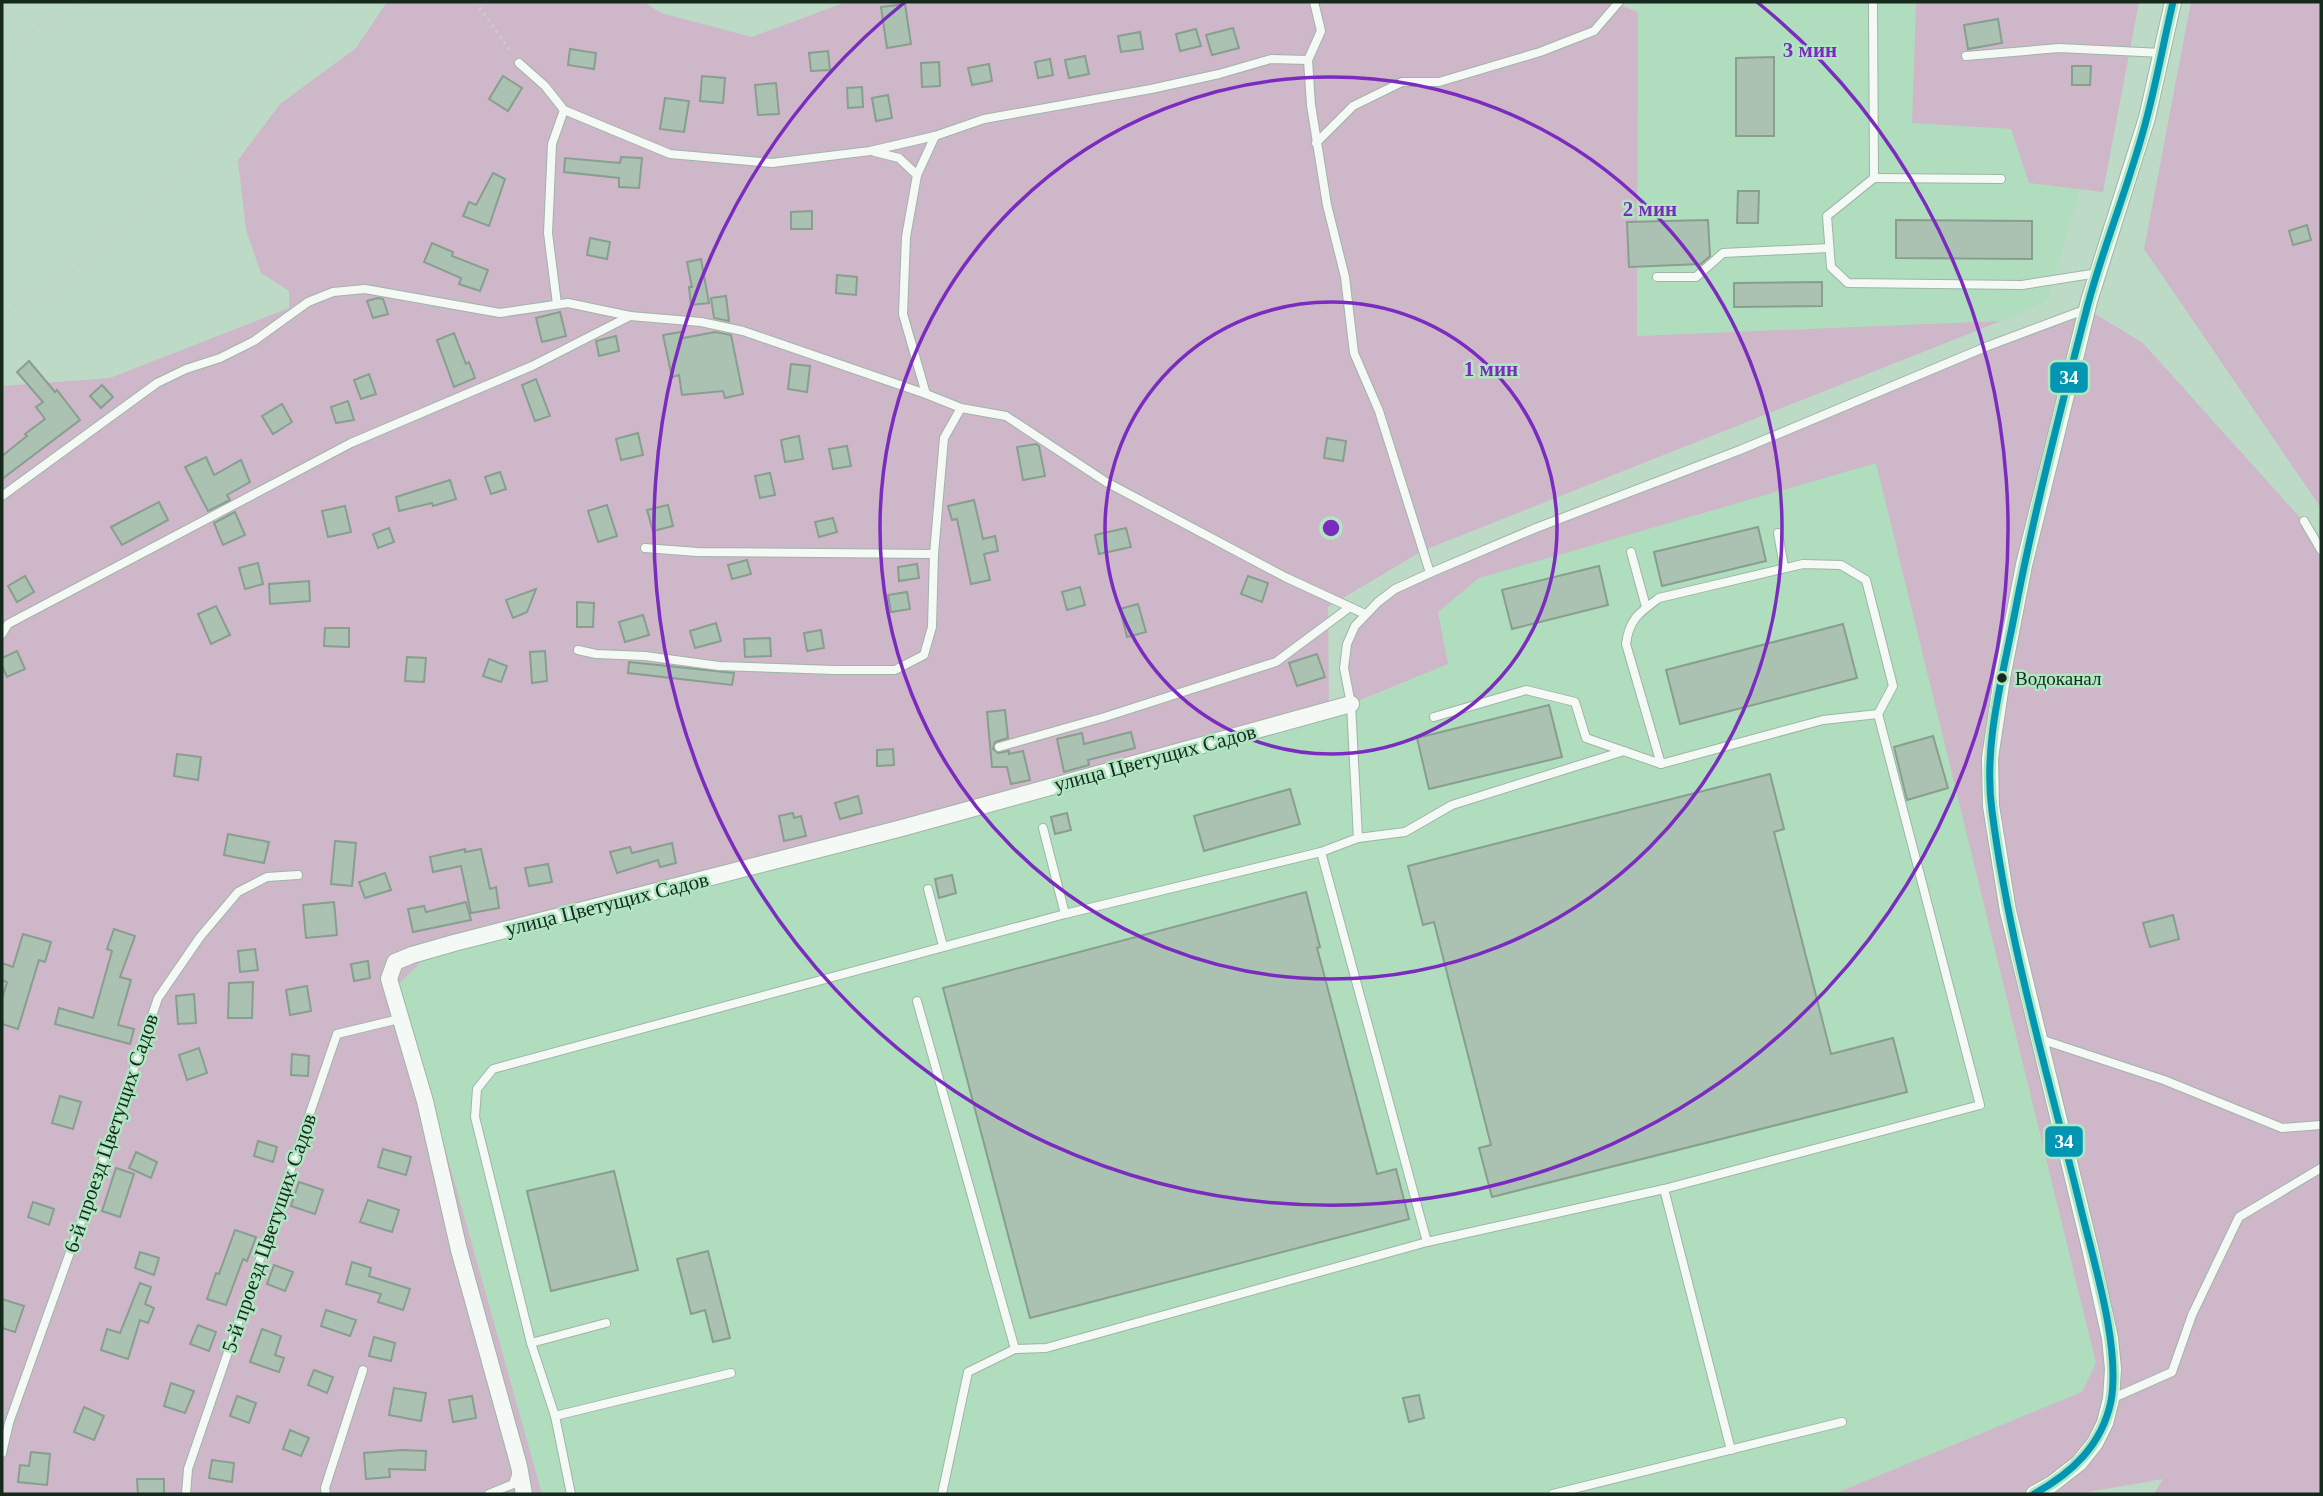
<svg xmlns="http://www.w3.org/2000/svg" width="2323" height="1496" viewBox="0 0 2323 1496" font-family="'Times New Roman',serif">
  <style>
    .built { fill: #afddbe }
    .green { fill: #ceb7c9 }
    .building { fill: #abc2b2; stroke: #889e8f; stroke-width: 2 }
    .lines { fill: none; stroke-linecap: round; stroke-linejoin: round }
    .lane-casing { stroke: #9fb5a6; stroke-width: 10 }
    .street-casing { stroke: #9fb5a6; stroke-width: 18 }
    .path { stroke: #c7d0ca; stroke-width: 3.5; stroke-dasharray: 2 5; stroke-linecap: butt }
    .lane { stroke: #f5f9f6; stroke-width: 8 }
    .street { stroke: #f5f9f6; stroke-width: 16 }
    .bus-1-casing { stroke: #b1e6c2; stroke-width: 12 }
    .bus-1 { stroke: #0396b3; stroke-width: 7 }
    .ring { fill: none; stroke: #7b2cbf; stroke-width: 3.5 }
    .bus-dot { fill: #152a1d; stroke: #b1e6c2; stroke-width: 2.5 }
    .labels { text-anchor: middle; stroke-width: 5; stroke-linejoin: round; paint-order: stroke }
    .bus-label { font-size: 19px; fill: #152a1d; stroke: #b1e6c2; text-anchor: start }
    .street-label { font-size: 21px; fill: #152a1d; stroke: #b1e6c2 }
    .centre { fill: #7b2cbf; stroke: #b1e6c2; stroke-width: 3.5 }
    .ring-label { font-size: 21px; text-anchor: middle; font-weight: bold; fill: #7b2cbf; stroke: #b1e6c2; stroke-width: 5; stroke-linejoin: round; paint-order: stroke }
    .line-badge { stroke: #b1e6c2; stroke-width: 2.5 }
    .badge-label { font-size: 19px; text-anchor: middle; font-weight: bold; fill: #fff }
  </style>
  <rect width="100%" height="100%" fill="#bddac6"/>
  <!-- built -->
  <g class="built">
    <path d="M1642,2H1916L1912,123L2011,129L2029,183L2080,189L2047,301L2001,321L1637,336L1638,12Z"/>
    <path d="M1876,462L2096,1363L2082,1392L1834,1494H542L399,983L431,952L1329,715L1448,664L1438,612L1479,578Z"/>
  </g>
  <!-- green -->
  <g class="green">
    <path d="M387,2H644L661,13L752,37L846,2H1611L1638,12L1637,336L2001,321L1422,551L1328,607L1329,715L431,952L399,984L542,1494H2V386L110,378L289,308V291L261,273L246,230L238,160L280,104L356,48Z"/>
    <path d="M1916,2H2139L2103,192L2029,183L2011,129L1912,123Z"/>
    <path d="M2191,2H2321V508L2144,249Z"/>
    <path d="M2087,309L2143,343L2321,541V1494H2154L2163,1479L2076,1494H1834L2082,1392L2096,1363L1876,463L1479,578L1438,612L1448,664L1351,704L1347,644L1365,614L1395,589L1430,573Z"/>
  </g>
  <!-- building -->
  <g class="building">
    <path d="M905,4L911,44L887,48L881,7Z"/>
    <path d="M1998,19L2002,43L1968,49L1964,25Z"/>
    <path d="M1233,28L1239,48L1212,55L1206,35Z"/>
    <path d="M1196,29L1201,46L1180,51L1176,34Z"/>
    <path d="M1140,32L1143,49L1121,52L1118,36Z"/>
    <path d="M570,49L596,53L594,69L568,65Z"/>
    <path d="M828,51L830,70L811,71L809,53Z"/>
    <path d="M1085,56L1089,74L1069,78L1065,60Z"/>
    <path d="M1774,57V136H1736V58Z"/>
    <path d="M1050,59L1053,75L1038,78L1035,62Z"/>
    <path d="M939,62L940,86L922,87L921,63Z"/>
    <path d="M989,64L992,81L972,85L968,68Z"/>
    <path d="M2072,66H2091L2090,85H2072Z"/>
    <path d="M503,76L522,88L508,111L489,99Z"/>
    <path d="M702,76L725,78L723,103L700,101Z"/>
    <path d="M776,83L779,114L758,115L755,85Z"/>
    <path d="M862,87L863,107L848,108L847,88Z"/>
    <path d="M888,95L892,118L876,121L872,98Z"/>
    <path d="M665,98L689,101L684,132L660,129Z"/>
    <path d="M621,157L642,158L639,188L619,187V178L564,172L565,158L620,163Z"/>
    <path d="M493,173L505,179L489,226L463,216L469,202L476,205Z"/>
    <path d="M1738,191H1759L1758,223H1737Z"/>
    <path d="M812,211V229H791V212Z"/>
    <path d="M1708,220L1710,256L1701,264L1629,267L1627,222Z"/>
    <path d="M1896,220L2032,221V259L1896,258Z"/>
    <path d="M2307,225L2311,240L2293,245L2289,231Z"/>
    <path d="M590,238L610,242L607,259L587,255Z"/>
    <path d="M432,243L453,252L452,256L488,270L480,291L459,284L461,278L424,262Z"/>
    <path d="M701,259L709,303L691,305L689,287H692L687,262Z"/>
    <path d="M837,275L857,277L856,295L836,293Z"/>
    <path d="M1822,282V306L1734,307V283Z"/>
    <path d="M726,296L729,321L714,318L711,298Z"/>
    <path d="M377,298L383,299L388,314L373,318L367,301Z"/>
    <path d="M560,312L566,336L542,342L536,318Z"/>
    <path d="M681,332L683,338L715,332L731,335L743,394L725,398L723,391L682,395L679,375L672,377L663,335Z"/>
    <path d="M454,333L466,364L469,362L475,378L454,387L437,340Z"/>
    <path d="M616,336L619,351L599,356L596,341Z"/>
    <path d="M29,361L55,392L57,390L80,420L2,479V456L27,436L25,434L45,419L36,407L43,402L17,372Z"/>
    <path d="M791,364L810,366L807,392L788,389Z"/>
    <path d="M369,374L376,394L361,399L354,380Z"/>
    <path d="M536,379L550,416L535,421L522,385Z"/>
    <path d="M102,385L113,397L101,408L90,396Z"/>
    <path d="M348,401L354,420L336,423L331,407Z"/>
    <path d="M282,404L292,422L273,434L262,416Z"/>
    <path d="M638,433L643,455L621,460L616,439Z"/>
    <path d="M799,436L803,459L785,462L781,440Z"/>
    <path d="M1327,438L1346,441L1343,461L1324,458Z"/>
    <path d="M1036,444L1039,446L1045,476L1023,480L1017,447Z"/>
    <path d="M847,446L851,466L833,469L829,449Z"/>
    <path d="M206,457L214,475L241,460L250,482L227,495L230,500L208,511L185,467Z"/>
    <path d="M500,472L506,489L491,494L485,477Z"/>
    <path d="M770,473L775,495L760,498L755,476Z"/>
    <path d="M450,480L456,499L433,506L432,503L399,511L396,497Z"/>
    <path d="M974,500L983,539L995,536L998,551L984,554L990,580L971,584L957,519L952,520L948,506Z"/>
    <path d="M159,502L168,520L122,545L111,527Z"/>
    <path d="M607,505L617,536L598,542L588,511Z"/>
    <path d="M668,505L673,526L653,531L647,510Z"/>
    <path d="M345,506L351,532L328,537L322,511Z"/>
    <path d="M235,512L245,535L223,545L214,523Z"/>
    <path d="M833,518L837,532L819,537L815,522Z"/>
    <path d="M1758,527L1766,561L1662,586L1654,552Z"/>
    <path d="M389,528L394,542L378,548L373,534Z"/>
    <path d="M1126,528L1131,547L1099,554L1095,535Z"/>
    <path d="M747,560L751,574L732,579L728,565Z"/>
    <path d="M258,563L263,584L245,589L239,568Z"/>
    <path d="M917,564L919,578L899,581L898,567Z"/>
    <path d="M1599,566L1608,605L1512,629L1502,590Z"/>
    <path d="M25,576L34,592L17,602L8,586Z"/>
    <path d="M1248,576L1268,583L1262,602L1241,594Z"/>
    <path d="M309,581L310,601L270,604L269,584Z"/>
    <path d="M1080,587L1085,605L1067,610L1062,592Z"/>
    <path d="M536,589L527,612L513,618L506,600Z"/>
    <path d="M907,592L910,609L891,612L888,595Z"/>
    <path d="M577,602L594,603L593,627H577Z"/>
    <path d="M1138,604L1146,632L1127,637L1120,609Z"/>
    <path d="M216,606L230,635L211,644L198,614Z"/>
    <path d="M643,615L649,635L625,642L619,622Z"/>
    <path d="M716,623L721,641L695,648L690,631Z"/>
    <path d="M1843,624L1857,678L1680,724L1666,670Z"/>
    <path d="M325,628H349V647L324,646Z"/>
    <path d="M821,630L824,648L807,651L804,633Z"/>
    <path d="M770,638L771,656L745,657L744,639Z"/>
    <path d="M17,651L25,669L7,677L2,666V658Z"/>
    <path d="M545,651L547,681L532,683L530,652Z"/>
    <path d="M1317,654L1325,677L1297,686L1289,663Z"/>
    <path d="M407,657L426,658L424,682L405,681Z"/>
    <path d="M489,659L507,666L501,682L483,676Z"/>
    <path d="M629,662L734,673L732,685L628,673Z"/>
    <path d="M1549,705L1562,757L1429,789L1417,738Z"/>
    <path d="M1005,710L1008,738L995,742L993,749L998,753L1009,751V754L1023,751L1030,780L1011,784L1007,767H992L987,712Z"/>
    <path d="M1131,732L1135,748L1088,760L1089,765L1064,772L1057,739L1082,733L1084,744Z"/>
    <path d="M1933,736L1948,788L1907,800L1894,747Z"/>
    <path d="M893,749L894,765L877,766V750Z"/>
    <path d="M177,754L201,757L198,780L174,776Z"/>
    <path d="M1770,774L1784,829L1774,832L1831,1054L1893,1038L1907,1092L1492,1197L1479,1148L1491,1145L1434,922L1423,925L1408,866Z"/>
    <path d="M1290,789L1300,824L1204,851L1194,816Z"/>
    <path d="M858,796L862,813L840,819L835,803Z"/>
    <path d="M793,813L794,818L801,816L806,836L784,841L779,816Z"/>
    <path d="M1067,813L1071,830L1055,834L1051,817Z"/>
    <path d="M228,834L269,842L264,863L224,855Z"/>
    <path d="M335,841L356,843L352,886L331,884Z"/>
    <path d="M672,843L676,863L660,867L658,860L617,873L610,852L630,847L632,853Z"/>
    <path d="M465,849V852L481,849L490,889L496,887L499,908L471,913L461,866L433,872L430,857Z"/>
    <path d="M548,864L552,882L529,886L525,868Z"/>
    <path d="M385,873L391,890L365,898L359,882Z"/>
    <path d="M952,875L956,893L939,898L935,879Z"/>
    <path d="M1306,892L1320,947L1317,948L1377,1174L1396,1169L1409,1219L1030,1318L943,988Z"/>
    <path d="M334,902L337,935L306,938L303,905Z"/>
    <path d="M466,902L471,920L413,932L408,909L424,906L426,912Z"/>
    <path d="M2173,915L2179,939L2150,947L2143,923Z"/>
    <path d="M114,929L135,936L120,977L131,980L118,1025L134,1029L130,1044L55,1024L59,1008L93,1018L112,951L107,949Z"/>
    <path d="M23,934L51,942L45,962L39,960L18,1029L2,1024V999L7,982L2,980V963L13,967Z"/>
    <path d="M255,949L258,970L240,972L238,951Z"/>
    <path d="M368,961L370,978L354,981L351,964Z"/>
    <path d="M253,982L252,1018H228L229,983Z"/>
    <path d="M307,986L311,1011L290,1015L286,990Z"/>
    <path d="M194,994L196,1023L178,1024L176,996Z"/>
    <path d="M199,1048L207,1073L187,1080L179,1055Z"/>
    <path d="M292,1054L309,1056L308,1076L291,1075Z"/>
    <path d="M60,1096L81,1102L73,1129L52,1123Z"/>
    <path d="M258,1141L277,1147L273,1162L254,1156Z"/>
    <path d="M383,1149L411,1157L406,1175L378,1167Z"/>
    <path d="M136,1152L157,1162L151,1178L129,1168Z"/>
    <path d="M116,1168L134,1174L120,1217L102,1211Z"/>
    <path d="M614,1171L638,1270L551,1291L527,1191Z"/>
    <path d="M299,1182L323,1190L315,1214L291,1206Z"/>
    <path d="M368,1200L399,1210L392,1232L360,1222Z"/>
    <path d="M33,1202L54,1209L49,1225L28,1217Z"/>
    <path d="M235,1230L256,1237L247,1261L243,1259L226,1305L207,1299L216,1273L219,1274Z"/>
    <path d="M708,1251L730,1338L713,1342L705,1310L691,1314L677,1259Z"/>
    <path d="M140,1252L159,1258L154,1275L135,1268Z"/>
    <path d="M352,1262L371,1268L369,1276L410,1289L403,1310L378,1302L381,1294L346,1284Z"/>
    <path d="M274,1265L293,1272L285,1291L267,1284Z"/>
    <path d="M140,1283L151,1287L145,1304L154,1308L148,1323L140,1320L128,1359L101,1350L107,1329L120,1333Z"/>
    <path d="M2,1299L24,1306L15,1332L2,1328Z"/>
    <path d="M326,1310L356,1320L350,1336L321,1326Z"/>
    <path d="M198,1325L216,1332L209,1351L190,1344Z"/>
    <path d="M262,1329L281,1336L275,1355L284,1358L279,1372L250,1362Z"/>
    <path d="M374,1337L395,1343L391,1361L369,1356Z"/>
    <path d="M314,1370L333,1377L327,1393L308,1385Z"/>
    <path d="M171,1383L194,1391L185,1413L164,1406Z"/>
    <path d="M394,1388L426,1393L421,1421L389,1415Z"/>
    <path d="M1419,1395L1424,1418L1409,1422L1403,1398Z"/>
    <path d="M237,1396L256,1403L249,1423L230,1416Z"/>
    <path d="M472,1396L476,1418L453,1422L449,1400Z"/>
    <path d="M84,1407L104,1416L94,1440L74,1432Z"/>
    <path d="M290,1430L309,1438L301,1456L283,1449Z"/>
    <path d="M402,1450L426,1451L425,1470L389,1469L390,1477L366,1479L364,1453Z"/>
    <path d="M31,1452L50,1454L47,1485L18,1482L20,1465L29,1466Z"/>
    <path d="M212,1460L234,1463L232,1482L209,1478Z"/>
    <path d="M137,1479H164V1494H138Z"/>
  </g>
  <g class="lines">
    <defs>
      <g id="lane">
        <path d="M1314,2L1321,31L1308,60L1311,105L1327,205L1345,277L1354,353L1379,411L1430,573"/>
        <path d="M1873,2L1874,178L1827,216L1831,267L1848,283L2022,285L2098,273"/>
        <path d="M1966,56L2059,48L2162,53"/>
        <path d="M519,63L545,86L564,110L670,154L772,163L870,151L935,136L984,119L1151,89L1219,74L1271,59L1308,60"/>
        <path d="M1316,143L1353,106L1402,82H1439L1540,52L1594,31L1619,2"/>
        <path d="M875,152L899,158L917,175L906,237L903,314L926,394L961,408L1006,416L1106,482L1285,577L1365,614"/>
        <path d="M917,175L935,136"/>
        <path d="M1874,178L2001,179"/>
        <path d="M1657,277H1696L1723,253L1829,248"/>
        <path d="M557,304L548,233L552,144L564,110"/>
        <path d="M2,496L157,383L186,369L220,358L254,341L308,302L333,292L365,289L500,313L568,303L630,316L701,322L743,331L926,394"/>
        <path d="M2304,521L2321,550"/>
        <path d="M1778,533L1784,567"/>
        <path d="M645,548L697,552L934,554L944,438L961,408"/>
        <path d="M1631,552L1646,607"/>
        <path d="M2,634L8,624L351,443L532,366L630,316"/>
        <path d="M578,650L596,654L645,656L719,666L834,670H895L924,655L932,627L934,554"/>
        <path d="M1434,717L1526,690L1575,702L1586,738L1661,764L1823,720L1878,714"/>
        <path d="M999,747L1105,717L1276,662L1350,607"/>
        <path d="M1043,828L1065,914"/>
        <path d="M1358,838L1351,704L1344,668L1347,644L1355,626L1378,602L1395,589L1430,573L1536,528L1740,450L1988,346L2087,309"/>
        <path d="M1321,852L1358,838L1405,832L1452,805L1624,751"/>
        <path d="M928,889L943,946"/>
        <path d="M917,1001L1015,1349"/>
        <path d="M2040,1039L2164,1080L2282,1128L2321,1125"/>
        <path d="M1664,1189L1731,1450"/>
        <path d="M531,1343L606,1323"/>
        <path d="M2111,1399L2172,1372L2192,1315L2239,1217L2321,1168"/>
        <path d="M555,1416L731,1373"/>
        <path d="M2,1453L9,1423L98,1174L158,998L200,937L238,892L267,877L298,875"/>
        <path d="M186,1494L188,1469L337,1034L399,1019"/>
        <path d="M326,1494L325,1488L363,1370"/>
        <path d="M489,1494L513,1484L517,1472"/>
        <path d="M571,1494L555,1416L531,1343L475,1117L477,1089L493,1069L1065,914L1321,852L1427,1242"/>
        <path d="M942,1494L968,1372L1015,1349L1046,1348L1427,1242L1664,1189L1980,1105L1878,714L1893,686L1866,580L1841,565L1803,564L1659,598C1640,612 1629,619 1626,644L1661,764"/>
        <path d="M1553,1494L1842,1422"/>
      </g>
      <g id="street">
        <path d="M524,1494L519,1466L459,1250L425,1101L389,979L395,962L412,955L454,943L902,828L1351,704"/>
        <path d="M2034,1494L2052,1484L2079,1463L2095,1443L2105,1423L2111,1399L2113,1369L2110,1338L2090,1248L2008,911L1991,806L1990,758L2002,678L2024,565L2052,452L2089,301L2147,118L2173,2"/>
      </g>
    </defs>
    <!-- lane casing -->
    <use href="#lane" class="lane-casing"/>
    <!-- street casing -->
    <use href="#street" class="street-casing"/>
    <!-- path -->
    <g class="path">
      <path d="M476,2L511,52"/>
      <path d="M2,49L26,32L87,2"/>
      <path d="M2,313L52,291L228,131L289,62L333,2"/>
    </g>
    <!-- lane -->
    <use href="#lane" class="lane"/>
    <!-- street -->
    <use href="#street" class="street"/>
    <defs>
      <path id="bus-1" d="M2034,1494C2072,1473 2102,1445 2111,1401C2121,1345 2092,1257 2079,1201C2047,1072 2009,943 1992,811C1983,747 2002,679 2014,617C2034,512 2061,407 2088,304C2105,241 2131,180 2147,117C2157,79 2164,40 2173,2"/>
    </defs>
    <!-- bus-1 casing -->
    <use href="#bus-1" class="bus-1-casing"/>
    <!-- bus-1 -->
    <use href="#bus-1" class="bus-1"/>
  </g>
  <!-- distance rings -->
  <g class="ring">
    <circle cx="1331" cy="528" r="226"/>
    <circle cx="1331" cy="528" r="451"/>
    <path d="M1757 2A677 677 0 1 1 905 2"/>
  </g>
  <!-- markers -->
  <circle class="bus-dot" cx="2002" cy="678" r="6"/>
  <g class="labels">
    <!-- bus labels -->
    <g class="bus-label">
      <text x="2015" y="685">Водоканал</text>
    </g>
    <!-- street labels -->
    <g class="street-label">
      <text transform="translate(1155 758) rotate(-15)" y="7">улица Цветущих Садов</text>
      <text transform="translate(607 904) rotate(-14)" y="7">улица Цветущих Садов</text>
      <text transform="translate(111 1133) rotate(-71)" y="7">6-й проезд Цветущих Садов</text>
      <text transform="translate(269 1233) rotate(-71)" y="7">5-й проезд Цветущих Садов</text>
    </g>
  </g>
  <circle cx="1331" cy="528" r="10" class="centre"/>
  <g class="ring-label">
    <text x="1810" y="57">3 мин</text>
    <text x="1650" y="216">2 мин</text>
    <text x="1491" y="376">1 мин</text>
  </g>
  <g class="line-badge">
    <rect x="2049" y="361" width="40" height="33" rx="7" fill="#0396b3"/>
    <rect x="2044" y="1125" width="40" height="33" rx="7" fill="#0396b3"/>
  </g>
  <g class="badge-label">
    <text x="2069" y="384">34</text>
    <text x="2064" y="1148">34</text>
  </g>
  <!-- border -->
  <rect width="2323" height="1496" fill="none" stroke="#152a1d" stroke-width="7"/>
</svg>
